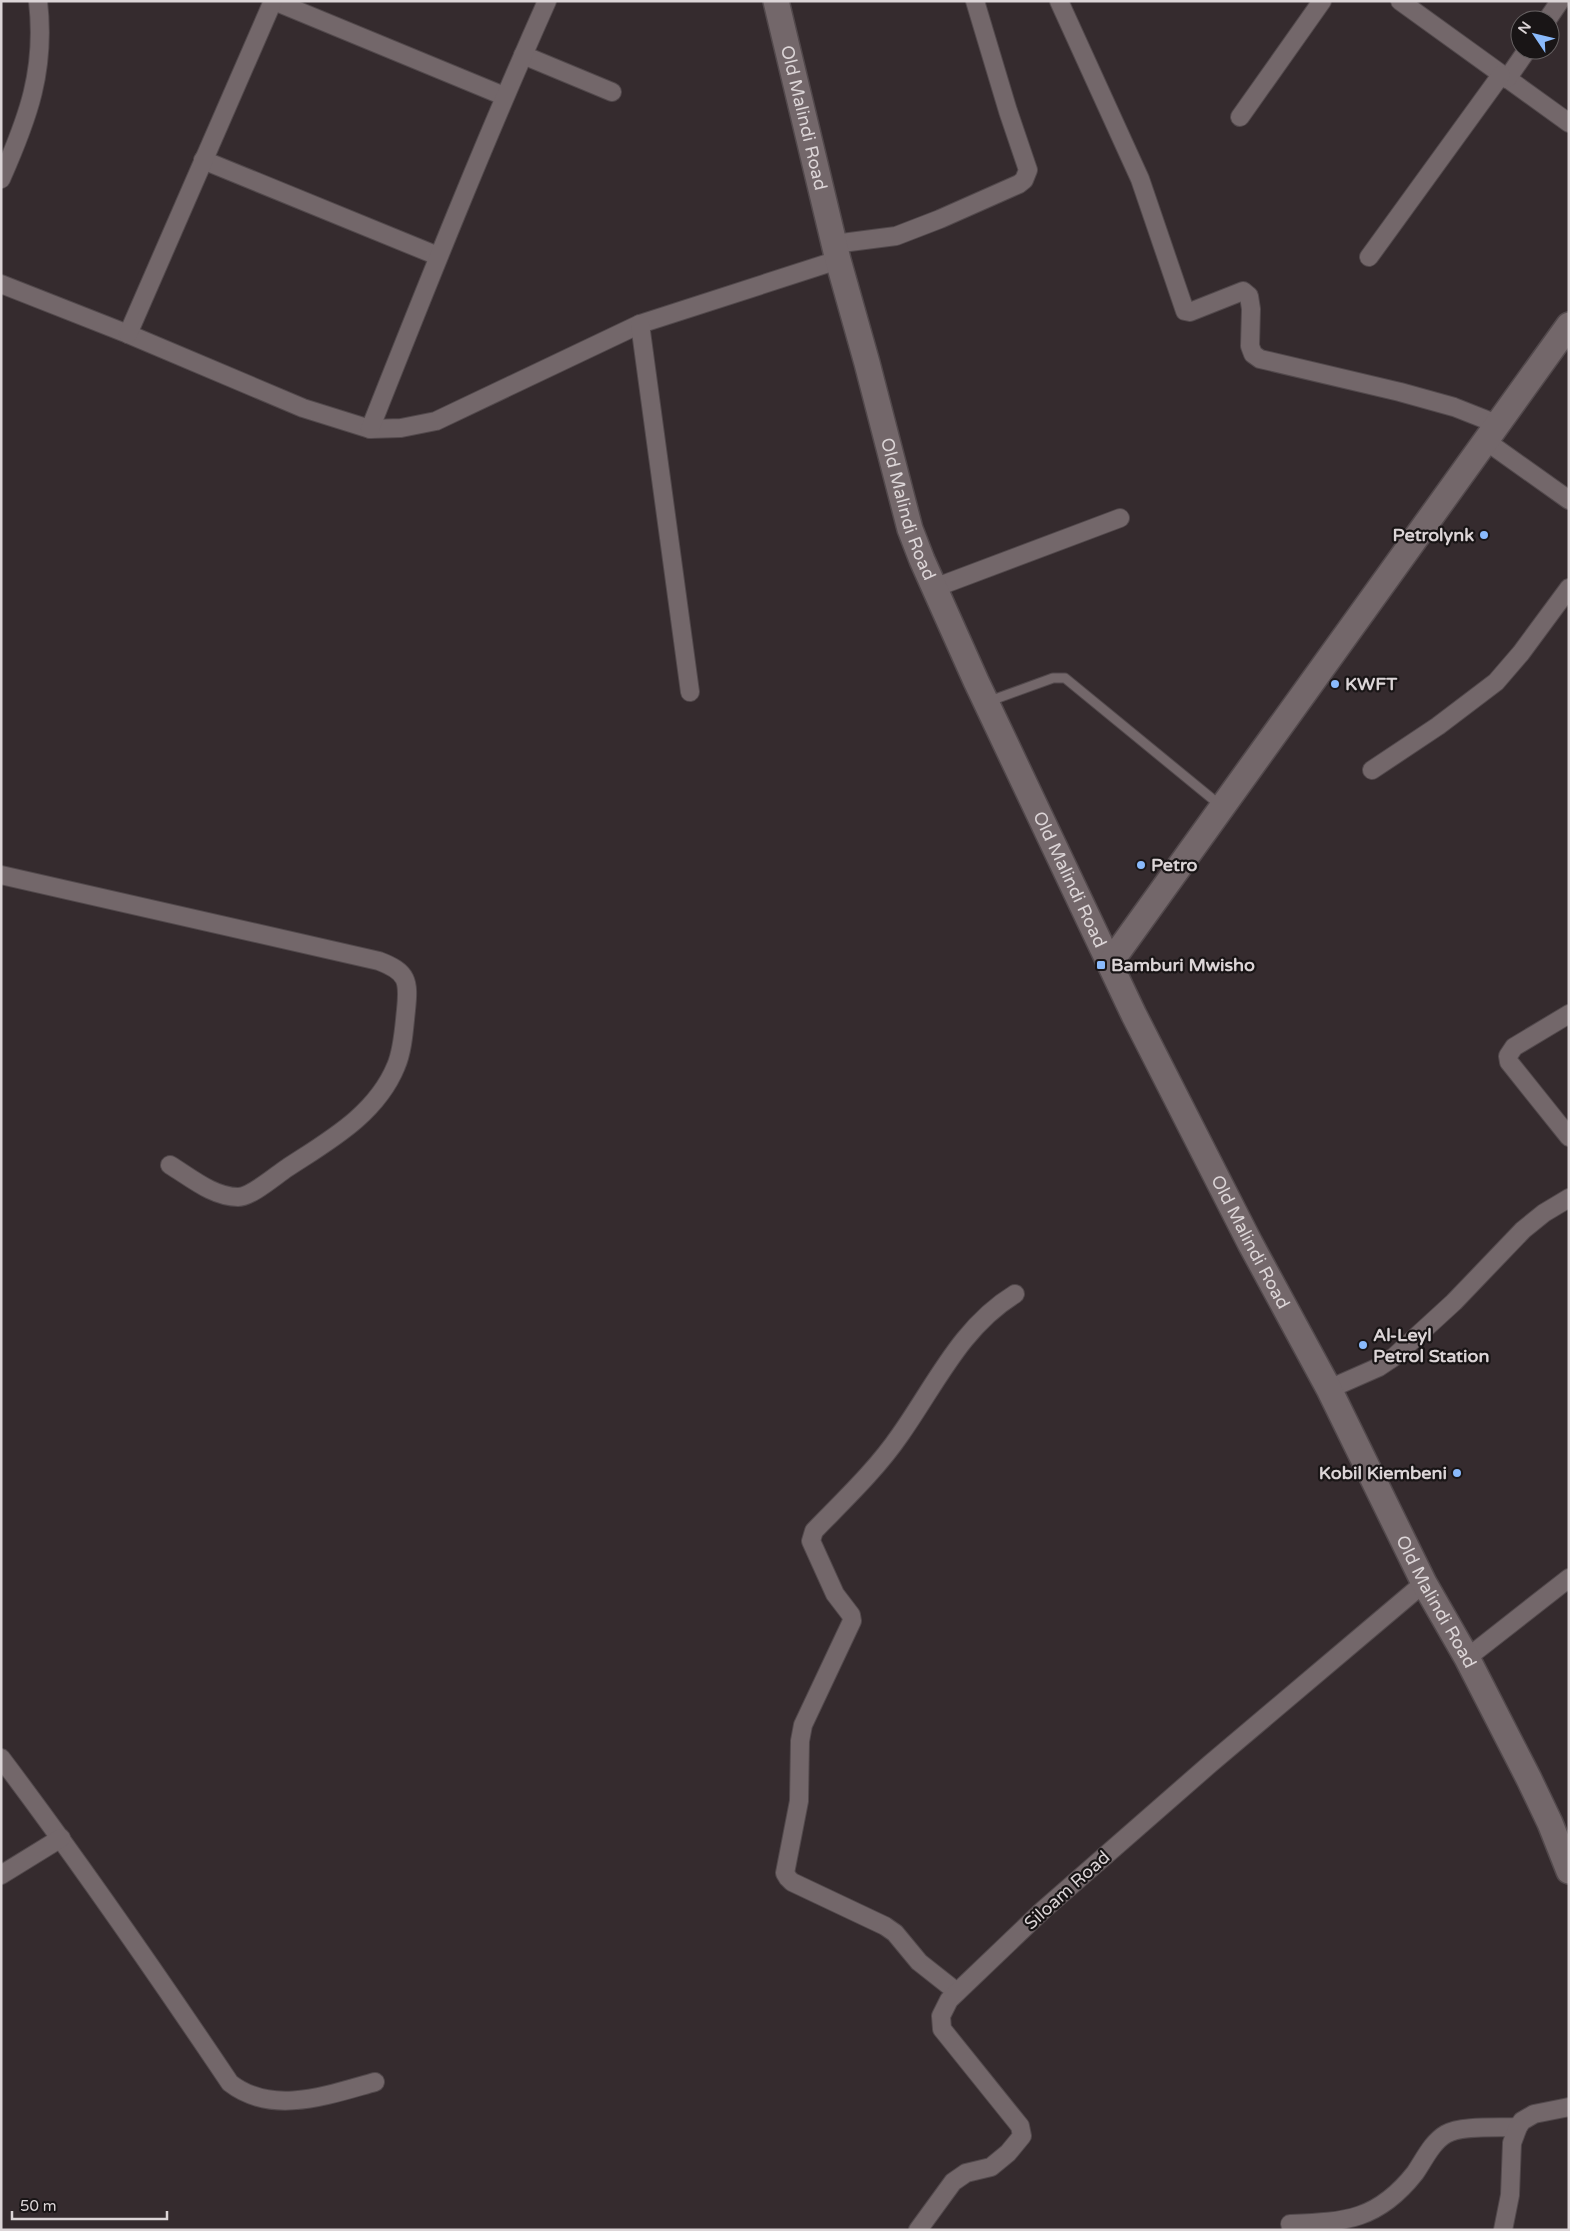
<svg xmlns="http://www.w3.org/2000/svg" width="1570" height="2231" viewBox="0 0 1570 2231" font-family="'Varela Round',sans-serif">
  <style>
    .lines { fill: none; stroke-linecap: round; stroke-linejoin: round }
    .lane-casing { stroke: #52494c; stroke-width: 11 }
    .street-casing { stroke: #52494c; stroke-width: 20 }
    .secondary-casing { stroke: #52494c; stroke-width: 28 }
    .lane { stroke: #73676a; stroke-width: 9 }
    .street { stroke: #73676a; stroke-width: 18 }
    .secondary { stroke: #73676a; stroke-width: 25 }
    .poi-dot { fill: #8abafc; stroke: #191516; stroke-width: 2 }
    .labels { text-anchor: middle; stroke-width: 4.5; stroke-linejoin: round; paint-order: stroke }
    .street-label { font-size: 18px; fill: #dcd5d7; stroke: #191516 }
    .poi-label { font-size: 18px; font-weight: bold; fill: #dcd5d7; stroke: #191516; text-anchor: start }
  </style>
  <rect width="100%" height="100%" fill="#352b2e"/>
  <g class="lines">
    <defs>
      <path id="lane" d="M987,702L1053,678H1065L1221,806"/>
      <g id="street">
        <path d="M274,1L504,96"/>
        <path d="M1059,1L1140,179L1185,311L1190,312L1243,291L1249,296L1251,309L1250,346L1253,354L1260,359L1400,392L1454,407L1497,424"/>
        <path d="M1400,1L1569,123"/>
        <path d="M1547,20L1560,1"/>
        <path d="M523,55L612,92"/>
        <path d="M1507,79L1527,50"/>
        <path d="M1240,117L1322,1"/>
        <path d="M203,160L438,256"/>
        <path d="M1,179C28,118 46,70 38,1"/>
        <path d="M834,244L896,236L940,219L1019,184L1024,180L1028,170L1008,111L975,1"/>
        <path d="M1369,257L1501,75"/>
        <path d="M1,284L128,334L303,408L370,429L401,428L436,421L640,324L838,260"/>
        <path d="M640,324L690,692"/>
        <path d="M128,334L273,1"/>
        <path d="M370,429C427,285 484,142 547,1"/>
        <path d="M1486,441L1569,500"/>
        <path d="M934,588L1120,518"/>
        <path d="M1372,770L1438,726L1496,682L1521,653L1569,588"/>
        <path d="M1,875L379,961C408,972 409,981 406,1010C404,1028 403,1050 396,1066C376,1115 328,1141 287,1168C275,1176 251,1197 238,1197C213,1197 190,1177 170,1165"/>
        <path d="M1569,1014L1514,1047L1508,1056L1509,1062L1569,1137"/>
        <path d="M1329,1389L1379,1367L1394,1357L1454,1302L1523,1230L1544,1213L1569,1198"/>
        <path d="M1467,1658L1569,1578"/>
        <path d="M1,1758C81,1864 156,1973 230,2083C272,2116 328,2095 375,2082"/>
        <path d="M1,1875L61,1838"/>
        <path d="M957,1992L919,1962L895,1933L885,1926L792,1882L788,1878L785,1873L799,1801L800,1741L803,1725L852,1621L851,1615L835,1594L811,1541L814,1531C844,1500 876,1470 900,1435C936,1384 961,1327 1015,1294"/>
        <path d="M1290,2224C1346,2222 1378,2220 1415,2173C1424,2160 1432,2142 1446,2134C1461,2125 1499,2128 1518,2127"/>
        <path d="M918,2230L953,2182L966,2173L991,2167L1008,2153L1022,2136L1020,2126L942,2029L941,2016L949,2000L1042,1911L1210,1764L1424,1583"/>
        <path d="M1503,2230L1510,2195L1512,2143L1518,2127L1522,2121L1534,2114L1569,2107"/>
      </g>
      <g id="secondary">
        <path id="s1" d="M776,1L838,260L867,363L910,529L922,560L976,681L1134,1015L1250,1243L1329,1389L1424,1583L1467,1658L1529,1779L1550,1823L1569,1871"/>
        <path d="M1110,963L1569,325"/>
      </g>
    </defs>
    <!-- lane casing -->
    <use href="#lane" class="lane-casing"/>
    <!-- street casing -->
    <use href="#street" class="street-casing"/>
    <!-- secondary casing -->
    <use href="#secondary" class="secondary-casing"/>
    <!-- lane -->
    <use href="#lane" class="lane"/>
    <!-- street -->
    <use href="#street" class="street"/>
    <!-- secondary -->
    <use href="#secondary" class="secondary"/>
  </g>
  <!-- markers -->
  <g class="poi-dot">
    <circle cx="1484" cy="535" r="5"/>
    <circle cx="1335" cy="684" r="5"/>
    <circle cx="1141" cy="865" r="5"/>
    <rect x="1096" y="960" width="10" height="10" rx="2.5"/>
    <circle cx="1363" cy="1345" r="5"/>
    <circle cx="1457" cy="1473" r="5"/>
  </g>
  <g class="labels">
    <!-- street labels -->
    <g class="street-label">
      <text dy="6" stroke="none"><textPath href="#s1" startOffset="120">Old Malindi Road</textPath></text>
      <text dy="6" stroke="none"><textPath href="#s1" startOffset="525">Old Malindi Road</textPath></text>
      <text dy="6" stroke="none"><textPath href="#s1" startOffset="930">Old Malindi Road</textPath></text>
      <text dy="6" stroke="none"><textPath href="#s1" startOffset="1335">Old Malindi Road</textPath></text>
      <text dy="6" stroke="none"><textPath href="#s1" startOffset="1740">Old Malindi Road</textPath></text>
      <text transform="translate(1067 1890) rotate(-42)" y="6">Siloam Road</text>
    </g>
    <!-- poi labels -->
    <g class="poi-label">
      <text x="1474" y="541" text-anchor="end">Petrolynk</text>
      <text x="1345" y="690">KWFT</text>
      <text x="1151" y="871">Petro</text>
      <text x="1111" y="971">Bamburi Mwisho</text>
      <text x="1373" y="1341">Al-Leyl<tspan x="1373" dy="21">Petrol Station</tspan></text>
      <text x="1447" y="1479" text-anchor="end">Kobil Kiembeni</text>
    </g>
  </g>
  <!-- border -->
  <rect width="1570" height="2231" fill="none" stroke="#dcd5d7" stroke-width="5"/>
  <!-- north arrow -->
  <g transform="translate(1535 35) rotate(305)"><circle r="24" fill="#191516" stroke="#676263"/>
  <path d="M0-4L9 19L0 12L-9 19Z" fill="#8abafc"/>
  <text y="-8" font-size="14" font-weight="bold" text-anchor="middle" fill="#dcd5d7">N</text>
  </g>
  <!-- scale -->
  <path d="M12 2211v8h155v-8" fill="none" stroke="#dcd5d7" stroke-width="2.5"/>
  <text x="20" y="2211" font-size="15" fill="#dcd5d7" stroke="#191516" stroke-width="4" paint-order="stroke">50 m</text>
</svg>
